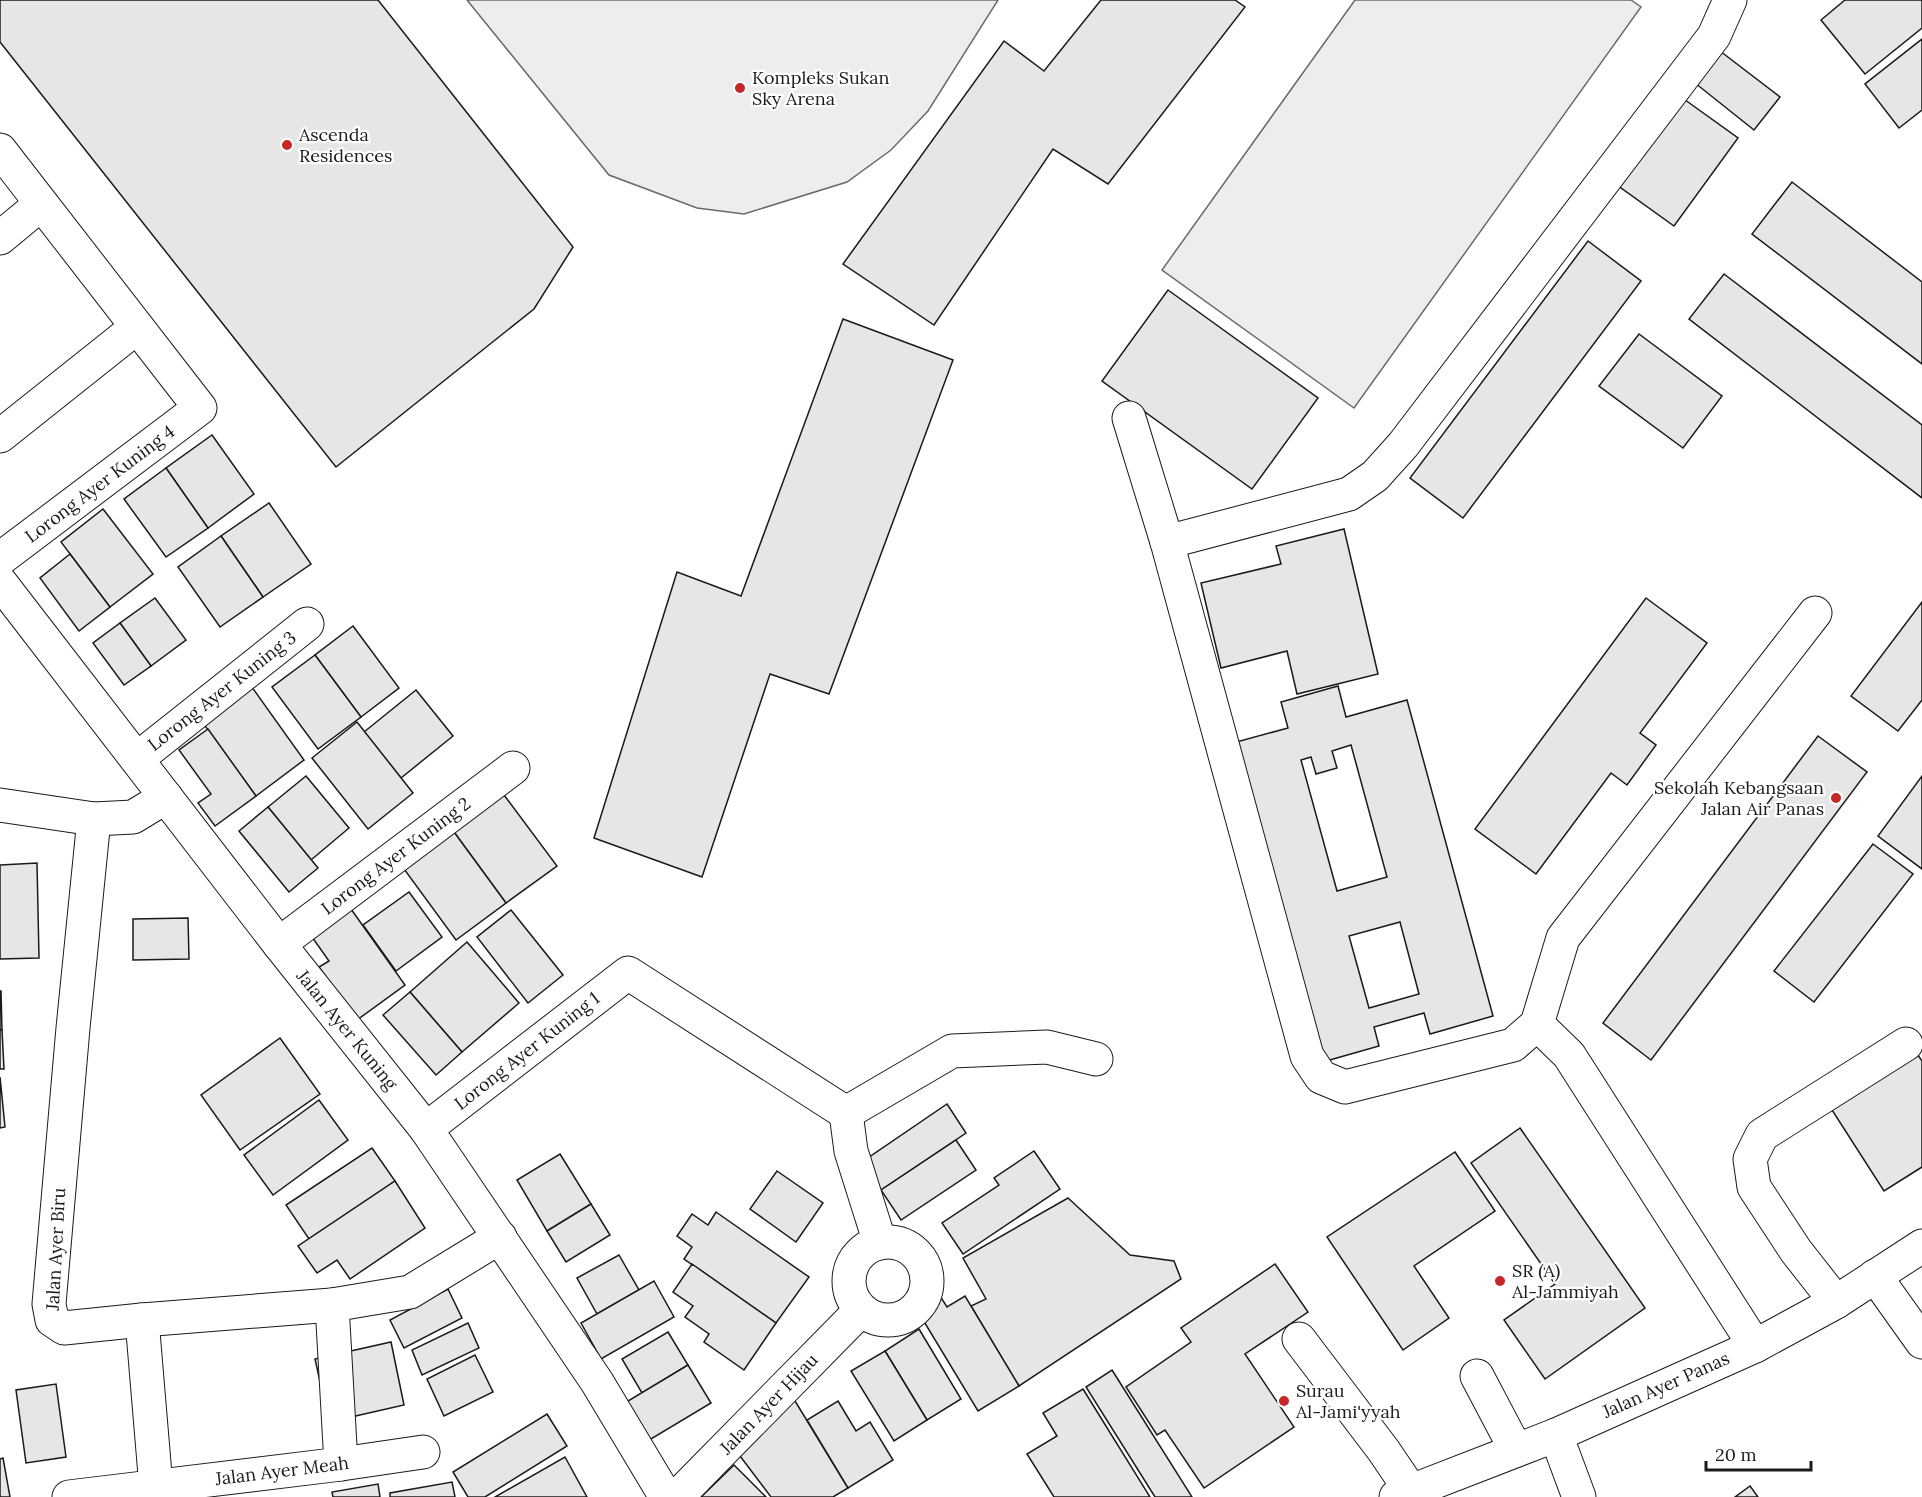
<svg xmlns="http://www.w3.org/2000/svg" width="1922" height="1497" viewBox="0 0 1922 1497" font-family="Lora,serif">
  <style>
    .green { fill: #ededed; stroke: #6a6a6a; stroke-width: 1.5 }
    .building { fill: #e6e6e6; stroke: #1a1a1a; stroke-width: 1.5; fill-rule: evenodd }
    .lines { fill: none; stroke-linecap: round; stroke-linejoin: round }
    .minor-casing { stroke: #1a1a1a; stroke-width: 35 }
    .minor { stroke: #fff; stroke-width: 33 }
    .poi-dot { fill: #c62828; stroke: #fff; stroke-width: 2 }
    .labels { text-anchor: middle; stroke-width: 4.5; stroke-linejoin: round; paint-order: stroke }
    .poi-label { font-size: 18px; fill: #1a1a1a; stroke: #fff; text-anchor: start }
    .street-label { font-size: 18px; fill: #1a1a1a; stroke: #fff }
  </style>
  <rect width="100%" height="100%" fill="#fff"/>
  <!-- green -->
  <g class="green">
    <path d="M467,0H998L928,111L891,150L847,182L744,214L697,208L609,175Z"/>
    <path d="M1355,0H1631L1641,7L1354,408L1162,270Z"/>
  </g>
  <!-- building -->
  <g class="building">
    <path d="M0,0H378L573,247L534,309L336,467L0,42Z"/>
    <path d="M1101,0H1235L1245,7L1108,184L1053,149L934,325L843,264L1004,41L1044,71Z"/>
    <path d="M1845,0H1922V28L1865,74L1821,20Z"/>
    <path d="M1922,39V110L1899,128L1865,84Z"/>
    <path d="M1720,51L1780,97L1754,130L1695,83Z"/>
    <path d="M1681,97L1738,138L1674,226L1617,185Z"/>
    <path d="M1792,182L1922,282V364L1752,234Z"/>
    <path d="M1588,241L1641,281L1463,518L1410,478Z"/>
    <path d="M1724,274L1922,425V498L1689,319Z"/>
    <path d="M1168,290L1318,398L1252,489L1102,381Z"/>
    <path d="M843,319L953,360L829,694L770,674L702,877L594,838L677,572L741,596Z"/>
    <path d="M1639,334L1722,396L1683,448L1599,386Z"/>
    <path d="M212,435L254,494L208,528L166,468Z"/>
    <path d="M166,468L208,528L166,557L124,499Z"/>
    <path d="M269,503L311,564L263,597L221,536Z"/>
    <path d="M103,509L153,574L110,607L61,542Z"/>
    <path d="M1344,529L1378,674L1297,694L1287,651L1221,668L1201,583L1281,564L1276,546Z"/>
    <path d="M221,536L263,597L220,627L178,567Z"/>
    <path d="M70,554L110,607L79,631L40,578Z"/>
    <path d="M155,598L186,640L151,666L120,623Z"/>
    <path d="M1646,598L1707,643L1640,733L1656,745L1627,785L1611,773L1536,874L1475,829Z"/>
    <path d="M1922,602V700L1898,731L1851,696Z"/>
    <path d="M120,623L151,666L124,685L93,643Z"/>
    <path d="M353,626L399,688L361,717L315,655Z"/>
    <path d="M315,655L361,717L318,749L272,687Z"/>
    <path d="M249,683L304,760L256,796L200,719Z"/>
    <path d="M1338,686L1346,717L1407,700L1493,1016L1430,1034L1424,1013L1374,1027L1379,1046L1305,1067L1218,747L1288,728L1281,702ZM1351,745L1387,877L1337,891L1301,760L1311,757L1316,774L1337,768L1332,751ZM1400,922L1419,994L1369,1008L1349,936Z"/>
    <path d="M416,690L453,736L401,778L364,732Z"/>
    <path d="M357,722L413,793L368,829L312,758Z"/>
    <path d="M208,729L256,796L215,826L198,803L211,794L179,750Z"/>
    <path d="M1818,736L1867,772L1651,1060L1603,1023Z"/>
    <path d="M306,776L349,828L311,860L268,807Z"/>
    <path d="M1922,776V869L1878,836Z"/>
    <path d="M504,795L557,866L506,903L454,832Z"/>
    <path d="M268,807L318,868L289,892L239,831Z"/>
    <path d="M454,832L506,903L456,940L404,869Z"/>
    <path d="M1873,844L1913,874L1814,1002L1774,971Z"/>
    <path d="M37,863L39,958L0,959V865Z"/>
    <path d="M409,892L442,937L396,971L363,925Z"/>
    <path d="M351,909L405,985L357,1020L319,967L329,961L312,937Z"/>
    <path d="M511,910L563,975L528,1003L477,937Z"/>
    <path d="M188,918L189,959L133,960V919Z"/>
    <path d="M467,942L519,1003L462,1052L410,992Z"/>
    <path d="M1,991L2,1030H0V991Z"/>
    <path d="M410,992L462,1052L436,1075L383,1015Z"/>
    <path d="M0,1030H2L4,1069H0Z"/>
    <path d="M280,1038L320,1094L240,1150L201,1095Z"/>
    <path d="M1918,1055L1922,1061V1167L1884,1191L1832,1110Z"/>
    <path d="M0,1077L5,1127L0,1128Z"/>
    <path d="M319,1100L348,1140L273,1195L244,1155Z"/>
    <path d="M947,1104L966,1133L881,1190L862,1162Z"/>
    <path d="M1520,1128L1645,1308L1545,1379L1504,1320L1555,1284L1471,1163Z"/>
    <path d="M956,1140L976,1170L901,1220L881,1190Z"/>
    <path d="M372,1148L395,1181L309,1239L286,1205Z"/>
    <path d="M1034,1151L1060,1189L963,1254L942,1223L999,1185L994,1178Z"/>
    <path d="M1455,1152L1495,1211L1414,1266L1449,1318L1403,1350L1327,1237Z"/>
    <path d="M560,1154L591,1204L547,1231L517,1180Z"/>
    <path d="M777,1171L823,1203L796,1242L750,1209Z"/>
    <path d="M395,1181L425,1228L350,1279L337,1260L317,1273L298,1246Z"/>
    <path d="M1068,1198L1130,1255L1174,1261L1181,1279L1019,1386L971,1306L986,1299L963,1258Z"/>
    <path d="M591,1204L610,1235L566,1262L547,1231Z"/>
    <path d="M716,1212L809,1277L776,1323L684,1259L692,1247L677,1236L692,1214L708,1225Z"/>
    <path d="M619,1255L639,1290L597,1314L577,1278Z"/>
    <path d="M692,1264L776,1323L744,1370L704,1342L709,1334L685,1317L693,1306L673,1292Z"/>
    <path d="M1275,1264L1308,1312L1245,1354L1294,1427L1204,1488L1165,1430L1157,1435L1126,1387L1191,1342L1181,1328Z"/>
    <path d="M654,1281L674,1317L601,1359L581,1323Z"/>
    <path d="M448,1289L462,1318L404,1348L390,1320Z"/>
    <path d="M940,1296L947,1307L965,1296L1019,1386L978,1411L917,1310Z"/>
    <path d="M468,1323L479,1348L422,1375L412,1350Z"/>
    <path d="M919,1329L961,1399L927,1420L885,1351Z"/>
    <path d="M668,1332L688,1365L642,1393L622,1359Z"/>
    <path d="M391,1342L404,1405L329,1422L315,1359Z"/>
    <path d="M885,1351L927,1420L894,1441L851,1371Z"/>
    <path d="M475,1355L493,1392L444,1416L427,1379Z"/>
    <path d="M688,1365L711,1403L641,1445L618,1407Z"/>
    <path d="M1112,1370L1192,1497H1155L1086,1387Z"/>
    <path d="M56,1384L66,1457L26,1463L16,1390Z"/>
    <path d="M1083,1389L1150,1497H1054L1027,1454L1057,1436L1043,1413Z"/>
    <path d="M792,1396L848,1488L833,1497H771L734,1448Z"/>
    <path d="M838,1401L856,1431L870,1422L893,1460L848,1488L807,1420Z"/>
    <path d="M547,1414L567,1446L485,1497H468L453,1472Z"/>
    <path d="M565,1457L587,1497H495Z"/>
    <path d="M3,1458L10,1497H0V1459Z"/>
    <path d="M734,1465L766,1497H701Z"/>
    <path d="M452,1482L455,1497H390V1493Z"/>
    <path d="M378,1484L380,1497H333L332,1492Z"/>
    <path d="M1750,1486L1758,1497H1735Z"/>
  </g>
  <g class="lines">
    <defs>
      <g id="minor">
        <path d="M0,150L200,408L0,559"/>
        <path d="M0,238L41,204"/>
        <path d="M1129,418L1167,542L1307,1056L1321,1077L1345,1087L1513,1045L1537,1024L1563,938L1815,613"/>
        <path d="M0,436L137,327"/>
        <path d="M1167,542L1349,494L1375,476L1403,445L1714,36L1730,0"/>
        <path d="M0,582L279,944L426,1129L597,1382L666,1497"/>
        <path d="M137,759L307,624"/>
        <path d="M0,805L94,819L133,817L166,797"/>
        <path d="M94,819L73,1028L49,1304L52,1320L64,1328L142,1320L332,1305L410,1292L500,1237"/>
        <path d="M279,944L513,768"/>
        <path d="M1537,1024L1569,1055L1755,1346"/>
        <path d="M426,1129L628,973L846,1113"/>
        <circle cx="888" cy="1281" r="39"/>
        <path d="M880,1243L851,1151L846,1113L952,1051L1047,1047L1096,1059"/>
        <path d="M1875,1276L1922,1342"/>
        <path d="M1836,1302L1796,1251L1754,1187L1750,1159L1762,1135L1906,1044"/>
        <path d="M332,1305L341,1464"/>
        <path d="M142,1320L156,1487"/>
        <path d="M1299,1339L1384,1451L1411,1491"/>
        <path d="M1477,1376L1516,1450"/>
        <path d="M1556,1435L1579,1497"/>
        <path d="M69,1497L341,1464L423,1452"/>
        <path d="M677,1497L861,1310"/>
        <path d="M1396,1497L1556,1435L1755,1346L1836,1302L1922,1246"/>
      </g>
    </defs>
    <!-- minor casing -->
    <use href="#minor" class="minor-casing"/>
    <!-- minor -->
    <use href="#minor" class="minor"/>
  </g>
  <!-- markers -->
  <g class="poi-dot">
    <circle cx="740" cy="88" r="6"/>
    <circle cx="287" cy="145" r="6"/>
    <circle cx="1836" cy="798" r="6"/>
    <circle cx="1500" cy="1281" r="6"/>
    <circle cx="1284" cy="1401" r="6"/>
  </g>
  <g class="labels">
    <!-- poi labels -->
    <g class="poi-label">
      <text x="752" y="84">Kompleks Sukan<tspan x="752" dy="21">Sky Arena</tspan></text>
      <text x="299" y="141">Ascenda<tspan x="299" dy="21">Residences</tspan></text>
      <text x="1824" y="794" text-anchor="end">Sekolah Kebangsaan<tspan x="1824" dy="21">Jalan Air Panas</tspan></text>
      <text x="1512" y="1277">SR (A)<tspan x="1512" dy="21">Al-Jammiyah</tspan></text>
      <text x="1296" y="1397">Surau<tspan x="1296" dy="21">Al-Jami'yyah</tspan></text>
    </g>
    <!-- street labels -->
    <g class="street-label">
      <text transform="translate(100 484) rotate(-37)" y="6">Lorong Ayer Kuning 4</text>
      <text transform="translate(222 691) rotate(-38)" y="6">Lorong Ayer Kuning 3</text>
      <text transform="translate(396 856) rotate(-37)" y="6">Lorong Ayer Kuning 2</text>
      <text transform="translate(347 1030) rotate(51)" y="6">Jalan Ayer Kuning</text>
      <text transform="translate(527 1051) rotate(-38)" y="6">Lorong Ayer Kuning 1</text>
      <text transform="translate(56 1249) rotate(-87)" y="6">Jalan Ayer Biru</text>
      <text transform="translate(1666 1385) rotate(-24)" y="6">Jalan Ayer Panas</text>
      <text transform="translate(769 1404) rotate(-46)" y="6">Jalan Ayer Hijau</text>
      <text transform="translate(282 1471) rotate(-7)" y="6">Jalan Ayer Meah</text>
    </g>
  </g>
  <!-- scale -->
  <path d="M1706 1461v9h105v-9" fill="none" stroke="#1a1a1a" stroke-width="3"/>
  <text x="1715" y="1461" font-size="18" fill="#1a1a1a" stroke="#ffffff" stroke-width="4.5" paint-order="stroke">20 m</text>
</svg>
